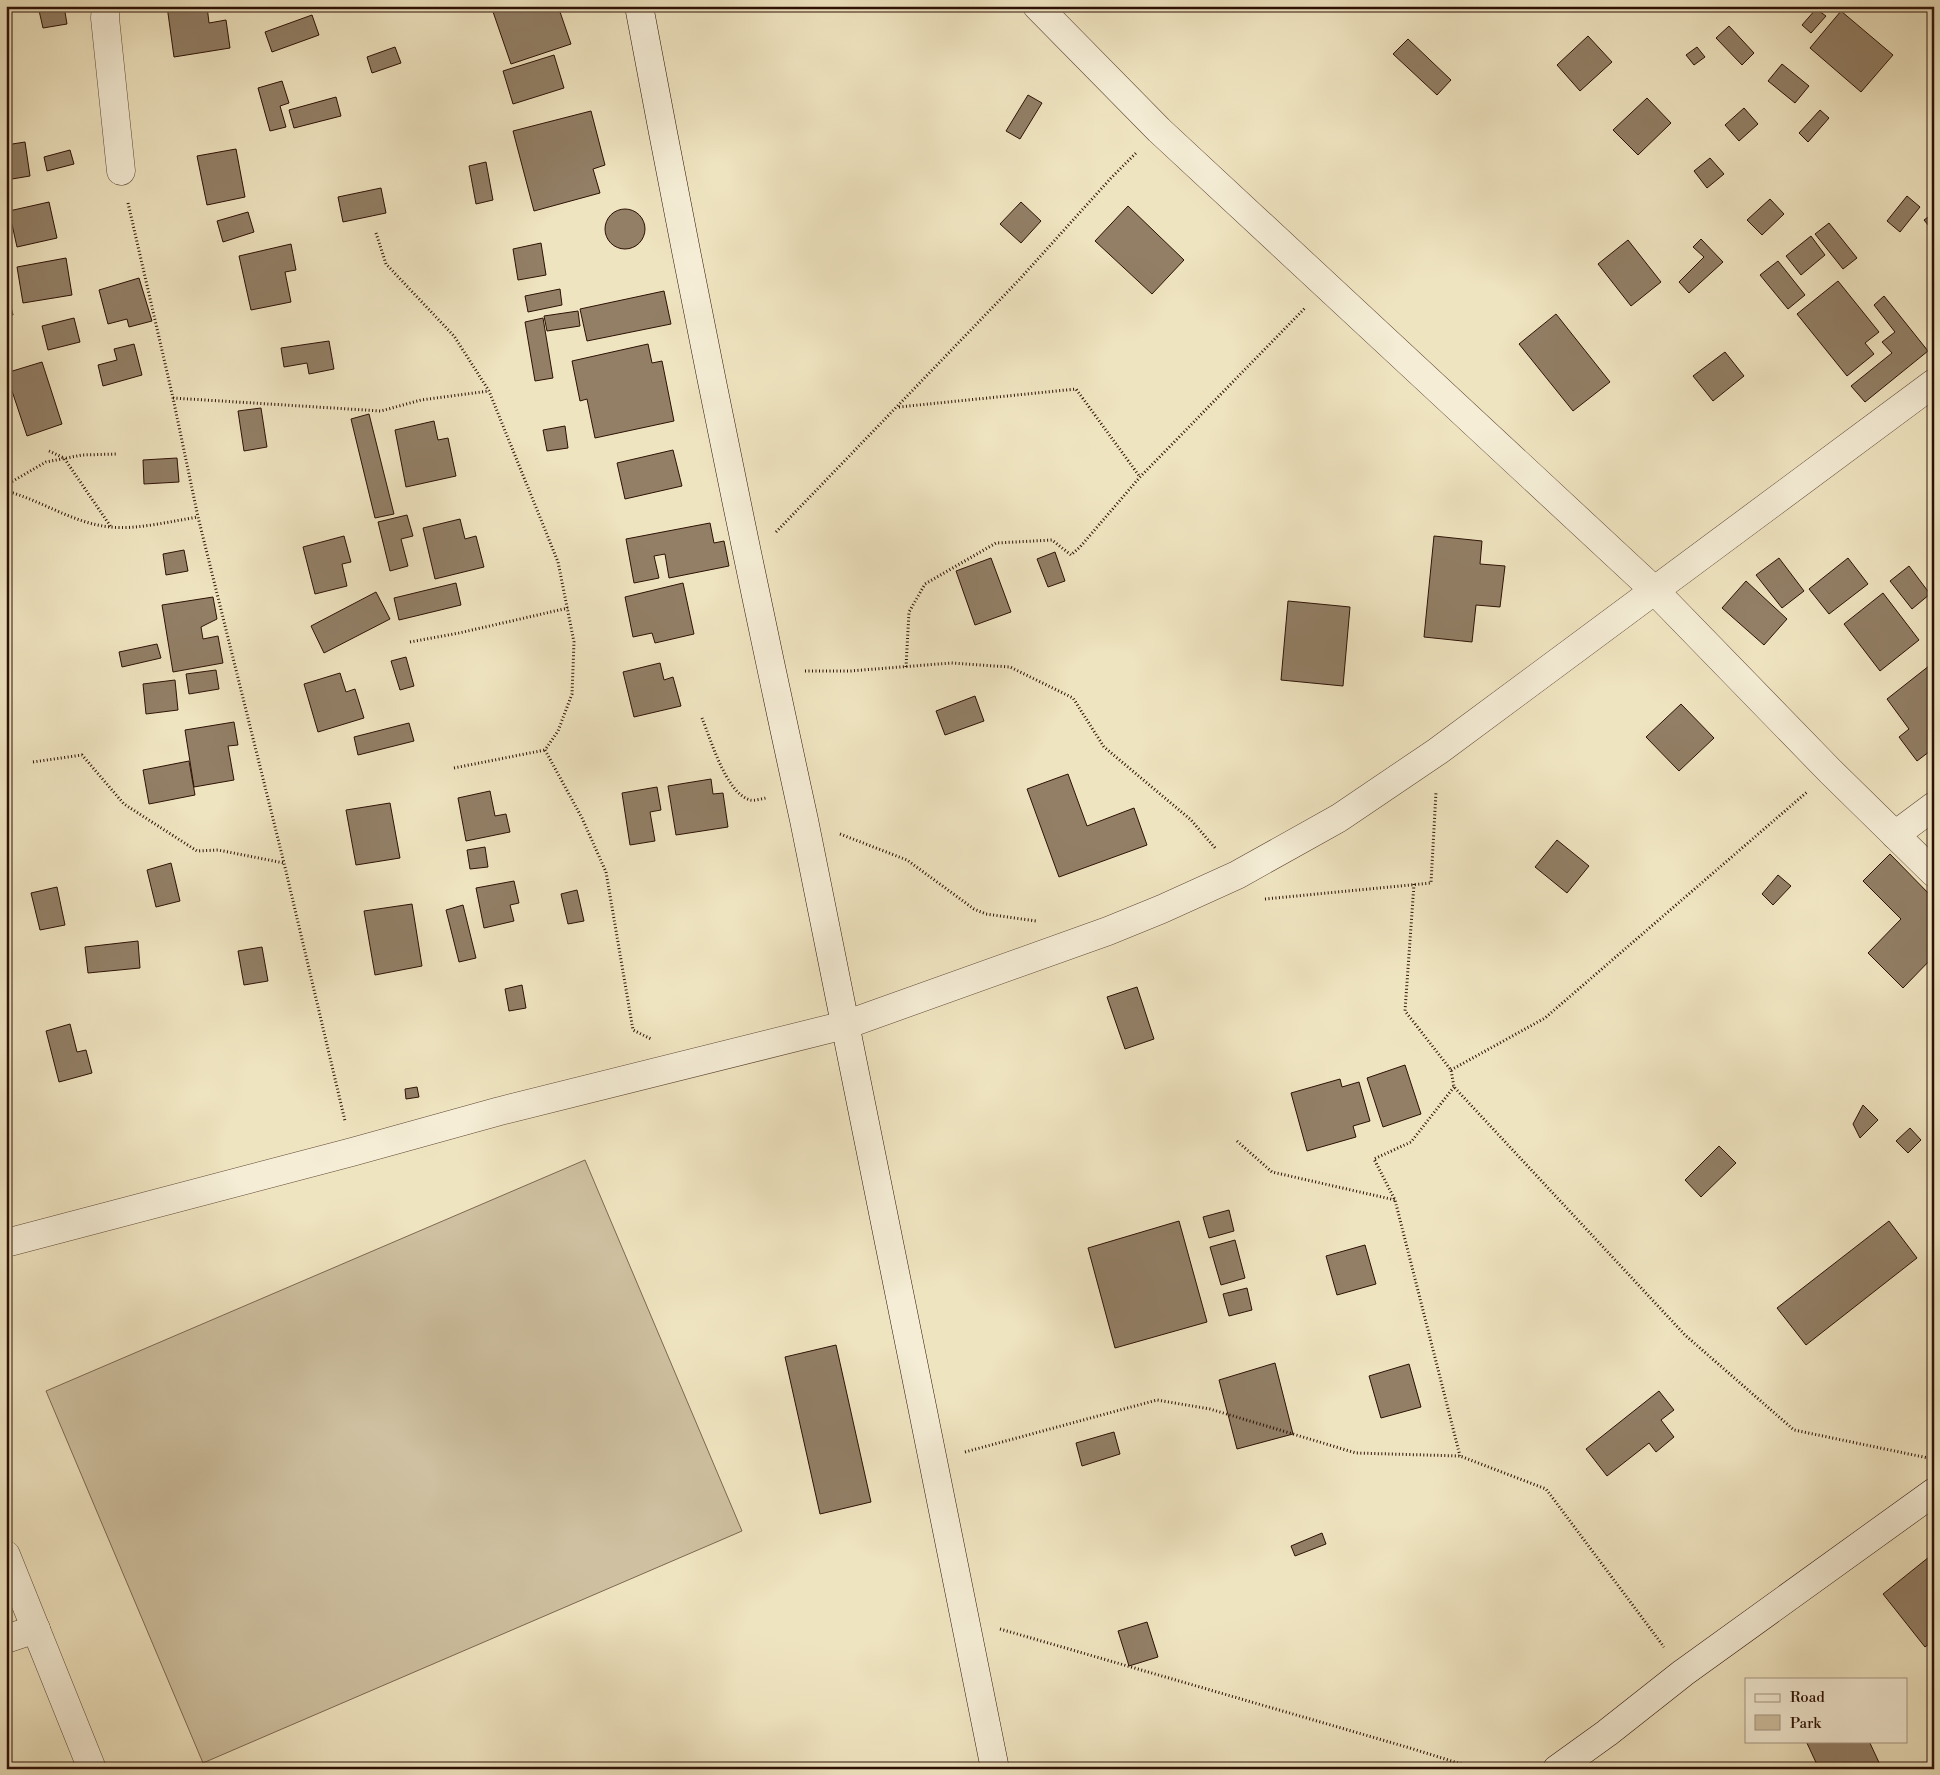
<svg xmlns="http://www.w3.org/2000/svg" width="1940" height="1775" viewBox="0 0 1940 1775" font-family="'Libre Bodoni',serif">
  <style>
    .green { fill: #cec0a0; stroke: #7e6852 }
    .building { fill: #927f66; stroke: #2d1105 }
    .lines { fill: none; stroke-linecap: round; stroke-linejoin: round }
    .street-casing { stroke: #5e4634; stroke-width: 29 }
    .secondary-casing { stroke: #2d1105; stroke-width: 29 }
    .path { stroke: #2d1105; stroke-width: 3; stroke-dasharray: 1 2.5; stroke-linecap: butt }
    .street { stroke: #f5edd6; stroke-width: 28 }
    .secondary { stroke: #f5edd6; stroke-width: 28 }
  </style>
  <rect width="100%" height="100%" fill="#efe4c0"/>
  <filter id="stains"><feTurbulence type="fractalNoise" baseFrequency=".004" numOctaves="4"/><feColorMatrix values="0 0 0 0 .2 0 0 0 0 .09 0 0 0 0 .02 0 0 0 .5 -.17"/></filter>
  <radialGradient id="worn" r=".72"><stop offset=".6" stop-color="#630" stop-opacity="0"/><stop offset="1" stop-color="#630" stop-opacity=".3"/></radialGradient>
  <!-- green -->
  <path class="green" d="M585,1160L742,1531L203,1763L46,1391Z"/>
  <!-- building -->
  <g class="building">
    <path d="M38,6H64L67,24L43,28Z"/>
    <path d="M167,6H207L209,23L226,20L230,48L174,57Z"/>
    <path d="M491,6H543L544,9L558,6L571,44L511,64Z"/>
    <path d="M1816,9L1826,16L1811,33L1802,25Z"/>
    <path d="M1841,11L1893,55L1861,92L1810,48Z"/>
    <path d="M312,15L319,35L272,52L265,32Z"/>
    <path d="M1729,26L1754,53L1742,65L1716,38Z"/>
    <path d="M1588,36L1612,62L1580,91L1557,65Z"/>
    <path d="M1408,39L1451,80L1437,95L1393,54Z"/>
    <path d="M395,47L401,63L372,73L367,57Z"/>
    <path d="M1697,47L1705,57L1694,65L1686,55Z"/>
    <path d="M554,55L564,88L513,104L503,71Z"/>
    <path d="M1782,64L1809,86L1795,103L1768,81Z"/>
    <path d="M282,81L289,103L280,106L286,127L270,131L258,88Z"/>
    <path d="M1028,95L1042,103L1020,139L1006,131Z"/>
    <path d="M336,97L341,116L294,128L289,110Z"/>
    <path d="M1647,98L1671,123L1638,155L1613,130Z"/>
    <path d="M1744,108L1758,124L1739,141L1725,125Z"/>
    <path d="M1820,110L1829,118L1808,142L1799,133Z"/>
    <path d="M591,111L605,165L593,169L600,193L534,211L513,131Z"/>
    <path d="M25,142L30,176L6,180V145Z"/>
    <path d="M236,149L245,197L207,205L197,156Z"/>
    <path d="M70,150L74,164L47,171L44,157Z"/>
    <path d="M1710,158L1724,174L1707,188L1694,171Z"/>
    <path d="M486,162L493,200L476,204L469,166Z"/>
    <path d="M381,188L386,213L343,222L338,197Z"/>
    <path d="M1907,196L1920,207L1900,232L1887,221Z"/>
    <path d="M1770,199L1784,214L1762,235L1747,220Z"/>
    <path d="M49,202L57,238L17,247L9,211Z"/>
    <path d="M1021,202L1041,221L1021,243L1000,224Z"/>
    <path d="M1128,206L1184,260L1152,294L1095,241Z"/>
    <circle cx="625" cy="229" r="20"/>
    <path d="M248,212L254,232L223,242L217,221Z"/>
    <path d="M1934,213V232L1924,220Z"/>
    <path d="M1829,223L1857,258L1843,269L1815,234Z"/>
    <path d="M1811,236L1825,255L1801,275L1786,256Z"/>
    <path d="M1701,239L1723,262L1689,293L1679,282L1704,257L1693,247Z"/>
    <path d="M1628,240L1661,282L1631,306L1598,264Z"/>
    <path d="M541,243L546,275L518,280L513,249Z"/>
    <path d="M291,244L296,270L285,272L291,302L251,310L239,256Z"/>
    <path d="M66,258L72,295L23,303L17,267Z"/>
    <path d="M1778,261L1805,295L1788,309L1760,275Z"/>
    <path d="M139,278L152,321L129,327L127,319L108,324L99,290Z"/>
    <path d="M1838,281L1879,332L1865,343L1874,354L1847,376L1797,314Z"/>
    <path d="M6,286L13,315L6,316Z"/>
    <path d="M560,289L562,305L528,312L525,296Z"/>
    <path d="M664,291L671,324L587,341L580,309Z"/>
    <path d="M1884,296L1928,351L1865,402L1851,386L1892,353L1882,342L1895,332L1874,305Z"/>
    <path d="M578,311L580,326L547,331L544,316Z"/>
    <path d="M1556,314L1610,382L1573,411L1519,344Z"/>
    <path d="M74,318L80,342L48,350L42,326Z"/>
    <path d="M543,318L553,378L535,381L525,322Z"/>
    <path d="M329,341L334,369L309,374L307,363L284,367L281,348Z"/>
    <path d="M134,344L142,375L103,386L98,365L117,360L114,349Z"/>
    <path d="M648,344L652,363L662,361L674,421L595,438L587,399L580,401L572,361Z"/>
    <path d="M1725,352L1744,376L1713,401L1693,376Z"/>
    <path d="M42,362L62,424L27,436L6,373Z"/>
    <path d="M261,408L267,447L244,451L238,411Z"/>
    <path d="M369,414L394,514L375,518L351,419Z"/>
    <path d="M434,421L438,440L448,438L456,476L406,487L395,430Z"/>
    <path d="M565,426L568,448L547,451L543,430Z"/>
    <path d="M673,450L682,486L625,499L617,463Z"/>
    <path d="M177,458L179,482L144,484L143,460Z"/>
    <path d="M407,515L413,536L401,539L408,566L390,571L378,522Z"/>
    <path d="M460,519L465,539L476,536L484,567L435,579L423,528Z"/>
    <path d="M710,523L714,543L724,541L729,566L669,578L665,554L654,556L659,578L634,583L626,539Z"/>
    <path d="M344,536L351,562L342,564L347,586L315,594L303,547Z"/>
    <path d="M1434,536L1482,541L1480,564L1505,566L1500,607L1476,605L1472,642L1424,637Z"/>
    <path d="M184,550L188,571L166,575L163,554Z"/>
    <path d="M1055,552L1065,581L1048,587L1037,559Z"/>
    <path d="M991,558L1011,612L975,625L956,571Z"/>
    <path d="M1779,558L1804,591L1782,608L1756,575Z"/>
    <path d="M1848,558L1868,584L1829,614L1809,589Z"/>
    <path d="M1909,566L1930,594L1912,609L1890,581Z"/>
    <path d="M1746,581L1787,619L1764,645L1722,608Z"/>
    <path d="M456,583L461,605L399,620L394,598Z"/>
    <path d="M683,583L694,634L655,643L652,633L633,637L625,597Z"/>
    <path d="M376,592L390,619L324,653L311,626Z"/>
    <path d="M1883,593L1919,640L1880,671L1844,624Z"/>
    <path d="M213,597L217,619L201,627L203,639L218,636L223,663L173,672L162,605Z"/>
    <path d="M1288,601L1350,607L1343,686L1281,680Z"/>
    <path d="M157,644L161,658L122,667L119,652Z"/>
    <path d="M406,657L414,686L400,690L391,661Z"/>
    <path d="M1934,662V748L1917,761L1899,737L1909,729L1887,699Z"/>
    <path d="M660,663L664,680L673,677L681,706L634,717L623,672Z"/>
    <path d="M216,670L219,689L189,694L186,674Z"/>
    <path d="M340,673L346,692L355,689L364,718L318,732L304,684Z"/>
    <path d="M175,680L178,710L146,714L143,684Z"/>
    <path d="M975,696L984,721L945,735L936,711Z"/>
    <path d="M1681,704L1714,738L1679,771L1646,737Z"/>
    <path d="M234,722L238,745L228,746L234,780L194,787L185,730Z"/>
    <path d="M409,723L414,741L358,755L354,737Z"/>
    <path d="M189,761L195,795L149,804L143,770Z"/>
    <path d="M1068,774L1087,826L1134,808L1147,845L1059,877L1027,789Z"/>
    <path d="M711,779L713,794L723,793L728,827L676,835L668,786Z"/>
    <path d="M657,787L661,810L650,812L655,841L630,845L622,793Z"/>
    <path d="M490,791L495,816L506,814L510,832L466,841L458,798Z"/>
    <path d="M390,803L400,858L356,865L346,810Z"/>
    <path d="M1557,840L1589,866L1567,893L1535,867Z"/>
    <path d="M485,847L488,867L470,869L467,850Z"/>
    <path d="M1890,854L1934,899V956L1903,988L1868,953L1901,919L1863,881Z"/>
    <path d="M171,863L180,901L156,907L147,870Z"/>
    <path d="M1778,875L1791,886L1773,905L1762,894Z"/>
    <path d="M514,881L519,903L510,905L514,921L484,928L476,888Z"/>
    <path d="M57,887L65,925L40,930L31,893Z"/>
    <path d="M577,890L584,921L568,924L561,894Z"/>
    <path d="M412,904L422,966L375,975L364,911Z"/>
    <path d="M463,905L476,958L459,962L446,910Z"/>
    <path d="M138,941L140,968L88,973L85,947Z"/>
    <path d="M262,947L268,981L244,985L238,951Z"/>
    <path d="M522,985L526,1008L509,1011L505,989Z"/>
    <path d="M1137,987L1154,1039L1125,1049L1107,997Z"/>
    <path d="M70,1024L77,1052L86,1050L92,1073L59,1082L46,1031Z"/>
    <path d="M1405,1065L1421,1114L1383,1127L1367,1078Z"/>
    <path d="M1340,1079L1342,1087L1359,1082L1370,1121L1353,1126L1356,1137L1307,1151L1291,1093Z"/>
    <path d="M417,1087L419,1097L406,1099L405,1089Z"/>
    <path d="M1863,1105L1878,1120L1860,1138L1853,1124Z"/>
    <path d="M1910,1128L1921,1140L1908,1153L1896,1141Z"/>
    <path d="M1719,1146L1736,1163L1701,1197L1685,1180Z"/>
    <path d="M1229,1210L1234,1231L1209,1238L1203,1217Z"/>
    <path d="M1179,1221L1207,1322L1115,1348L1088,1248Z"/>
    <path d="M1889,1221L1917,1258L1806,1345L1777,1308Z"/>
    <path d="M1235,1240L1245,1278L1221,1285L1210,1247Z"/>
    <path d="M1365,1245L1376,1284L1337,1295L1326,1256Z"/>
    <path d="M1247,1288L1252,1310L1229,1316L1223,1294Z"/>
    <path d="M836,1345L871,1502L820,1514L785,1357Z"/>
    <path d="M1275,1363L1293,1434L1237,1449L1219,1380Z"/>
    <path d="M1409,1364L1421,1407L1381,1418L1369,1376Z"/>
    <path d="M1659,1391L1674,1410L1661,1420L1674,1437L1656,1452L1649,1443L1607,1476L1586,1449Z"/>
    <path d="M1114,1432L1120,1454L1082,1466L1076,1443Z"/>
    <path d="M1322,1533L1326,1544L1295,1556L1291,1546Z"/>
    <path d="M1934,1553V1640L1925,1647L1883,1594Z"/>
    <path d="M1147,1622L1158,1657L1129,1666L1118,1631Z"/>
    <path d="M1806,1741H1869L1882,1769H1819Z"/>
  </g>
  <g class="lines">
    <defs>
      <g id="street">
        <path d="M106,6L105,18L121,171"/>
        <path d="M1037,6L1159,130L1654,590L1831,772L1934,873"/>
        <path d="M1895,835L1934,806"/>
        <path d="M6,1243L352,1152L500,1111L845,1025L1108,931L1162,909L1237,875L1339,818L1438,751L1934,383"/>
        <path d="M6,1555L92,1769"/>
        <path d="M6,1639L36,1629"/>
      </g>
      <g id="secondary">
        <path d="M639,6C690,278 745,550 804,820L995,1769"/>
        <path d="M1557,1769L1607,1733L1683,1673L1934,1492"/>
      </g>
    </defs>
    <!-- street casing -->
    <use href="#street" class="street-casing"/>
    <!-- secondary casing -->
    <use href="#secondary" class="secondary-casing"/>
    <!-- path -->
    <g class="path">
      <path d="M128,203L173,398L198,517L284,863L345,1121"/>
      <path d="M376,233L386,264L454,336L489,391L558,562L574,642L572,694L558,731L545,750L582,818L606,872L633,1030L651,1039"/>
      <path d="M173,398L381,411L421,400L489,391"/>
      <path d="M899,407L1076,389L1140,477"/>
      <path d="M49,451L64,458L111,527"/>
      <path d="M6,485L46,462L82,455L117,454"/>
      <path d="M6,491C41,500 74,524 111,527C136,530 172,521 198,517"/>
      <path d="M776,532L1018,281L1111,178L1137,152"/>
      <path d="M410,642L459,633L568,608"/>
      <path d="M906,667L909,612L925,584L996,543L1052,540L1071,555L1080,547L1140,477L1305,308"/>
      <path d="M805,671H850L951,663L1010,667L1073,698L1104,747L1191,820L1216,849"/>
      <path d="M702,718C711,740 726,793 750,800C754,801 761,799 766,798"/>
      <path d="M33,762L82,755L124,804L197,851L218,850L284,863"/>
      <path d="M454,768L545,750"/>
      <path d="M840,834L907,860L974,909L986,914L1036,921"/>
      <path d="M1414,884L1405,1011L1451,1070L1454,1087L1685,1335L1794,1430L1933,1459"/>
      <path d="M1265,899L1431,883L1436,792"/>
      <path d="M1451,1070L1545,1018L1807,792"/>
      <path d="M1454,1087L1411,1142L1374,1159L1395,1200L1460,1456"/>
      <path d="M1237,1141L1272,1172L1395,1200"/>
      <path d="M965,1452L1157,1400L1210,1409L1356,1453L1460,1456L1546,1489L1664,1647"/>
      <path d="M1000,1629L1410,1748L1477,1769"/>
    </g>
    <!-- street -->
    <use href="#street" class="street"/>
    <!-- secondary -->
    <use href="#secondary" class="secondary"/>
  </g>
  <!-- margin -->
  <rect width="1940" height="1775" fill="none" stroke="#efe4c0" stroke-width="25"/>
  <rect x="8" y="8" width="1925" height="1760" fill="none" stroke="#2d1105" stroke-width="2.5"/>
  <rect x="12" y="12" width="1915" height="1750" fill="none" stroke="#2d1105"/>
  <!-- legend -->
  <rect x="1745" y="1678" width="162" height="65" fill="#f5edd6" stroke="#a59582"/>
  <rect x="1755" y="1694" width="25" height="8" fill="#f5edd6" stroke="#a59582"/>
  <text x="1790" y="1702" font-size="15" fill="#2d1105">Road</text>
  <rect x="1755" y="1715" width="25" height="15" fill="#cec0a0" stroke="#a59582"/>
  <text x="1790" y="1728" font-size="15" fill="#2d1105">Park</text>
  <rect width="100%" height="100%" filter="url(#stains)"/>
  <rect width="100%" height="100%" fill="url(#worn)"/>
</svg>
